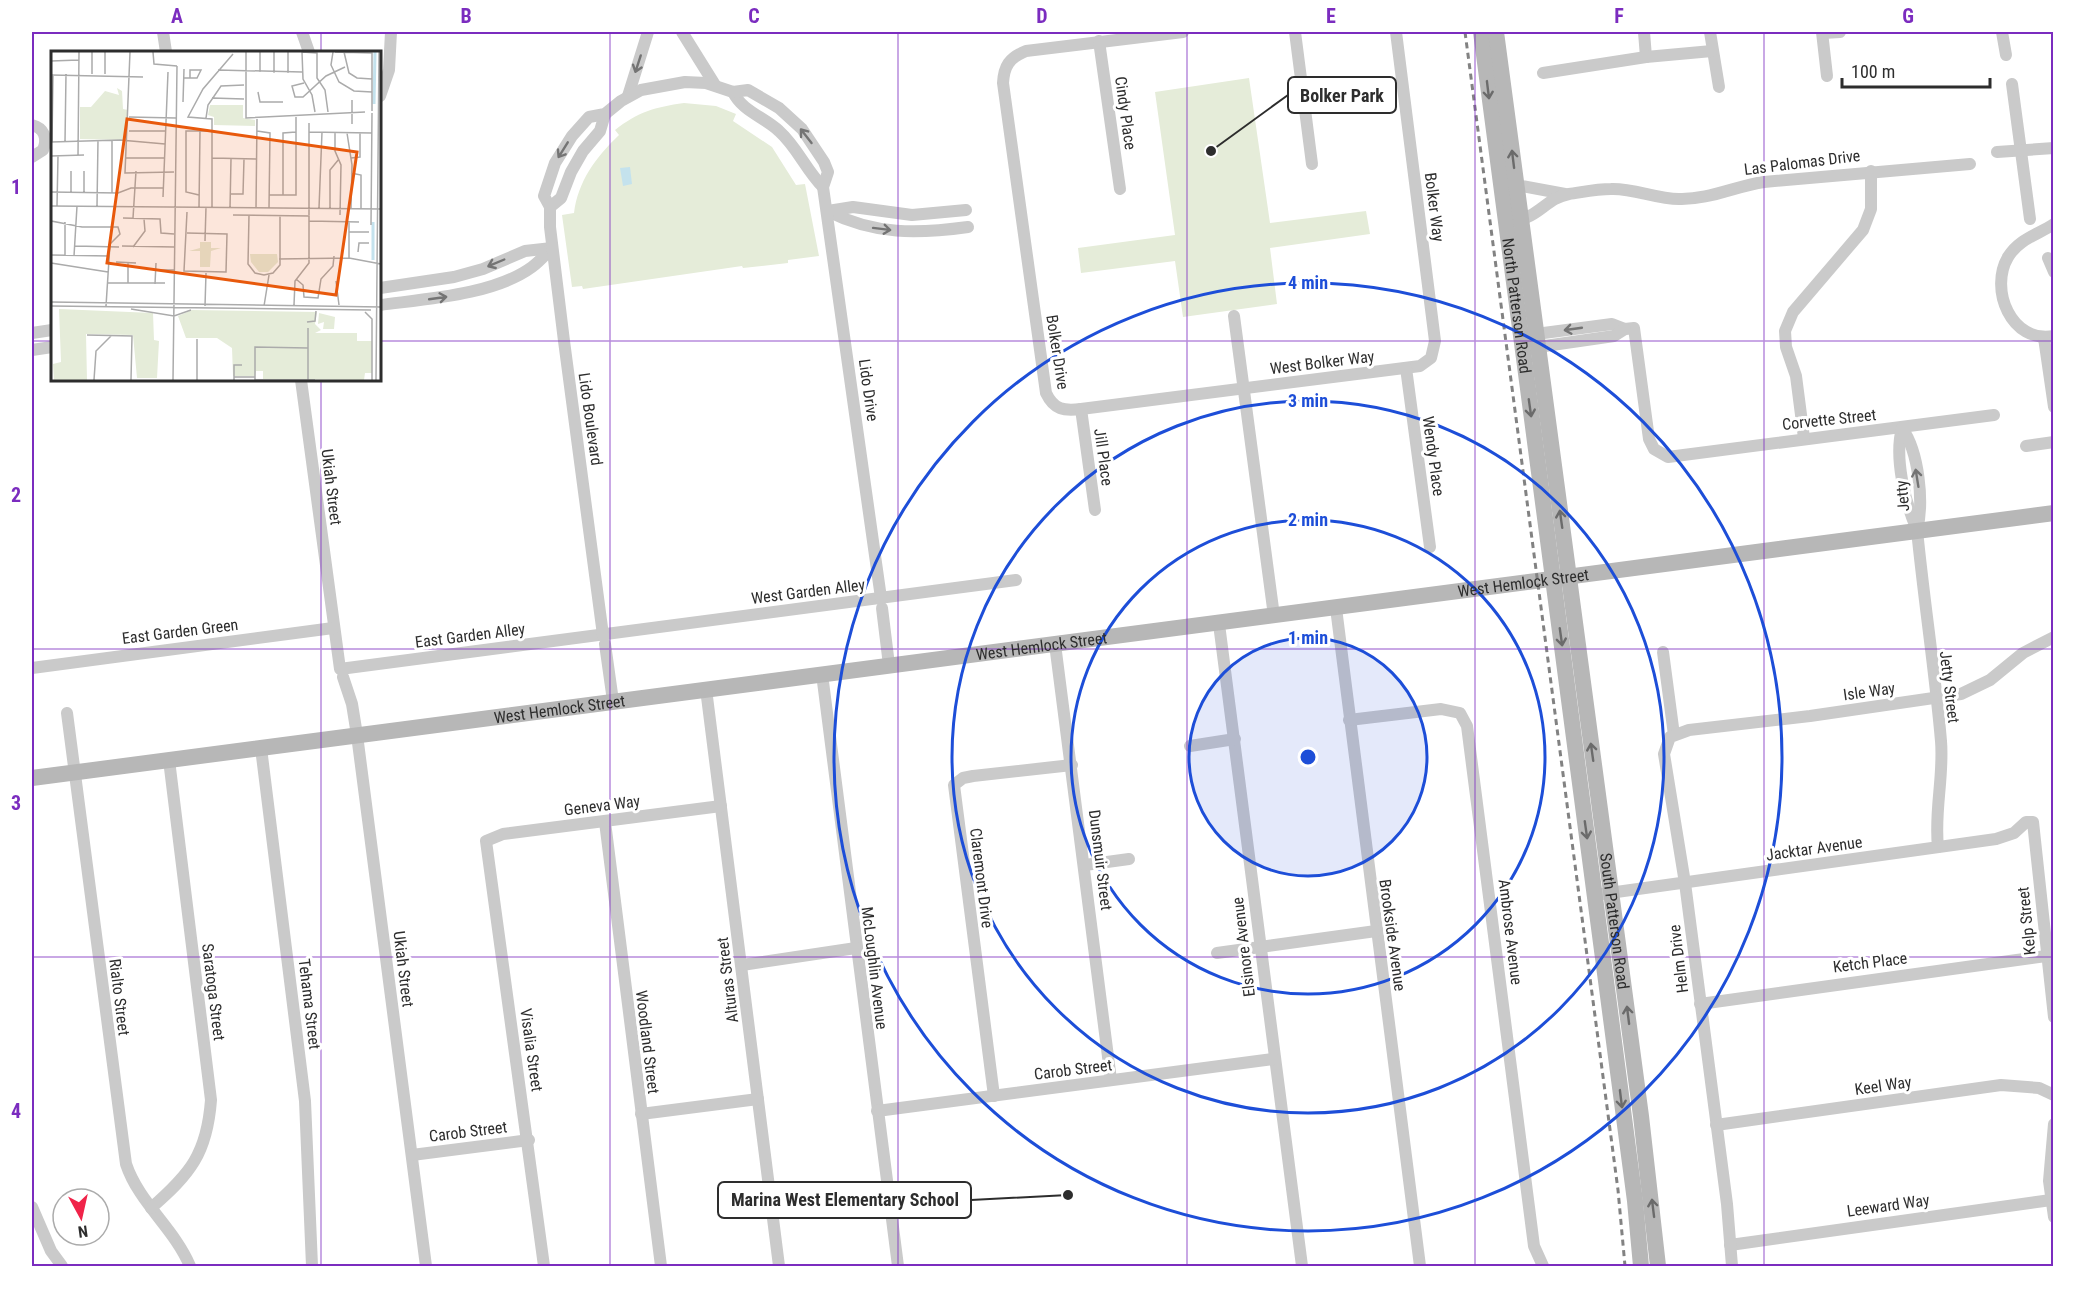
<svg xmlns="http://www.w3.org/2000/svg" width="2085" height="1298" viewBox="0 0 2085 1298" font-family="'Roboto Condensed',sans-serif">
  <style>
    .green { fill: #e5ecd9 }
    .water { fill: #c4e2ed }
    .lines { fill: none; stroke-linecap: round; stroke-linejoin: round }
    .street { stroke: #cacaca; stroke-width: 12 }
    .secondary { stroke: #b7b7b7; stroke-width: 16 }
    .rail { stroke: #828282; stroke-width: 3; stroke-dasharray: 6 4.5; stroke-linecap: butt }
    .oneway { stroke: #747474 }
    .oneway2 { stroke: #6b6b6b }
    .grid { fill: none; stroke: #7b2cbf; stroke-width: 1.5; stroke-opacity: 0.55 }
    .ring { fill: none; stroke: #1d4ed8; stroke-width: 3 }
    .labels { text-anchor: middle; stroke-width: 6; stroke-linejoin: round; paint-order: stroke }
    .street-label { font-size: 16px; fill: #2d2d2d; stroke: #fff }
    .inset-river { fill: none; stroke: #c4e2ed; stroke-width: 3 }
    .inset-road { fill: none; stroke: #ababab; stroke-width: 1.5 }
    .view { fill: #e8590c; fill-opacity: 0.15; stroke: #e8590c; stroke-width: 3 }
    .inset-edge { fill: none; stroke: #2d2d2d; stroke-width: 3 }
    .centre { fill: #1d4ed8; stroke: #fff; stroke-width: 3 }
    .ring-label { font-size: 18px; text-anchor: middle; font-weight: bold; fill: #1d4ed8; stroke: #fff; stroke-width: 6; stroke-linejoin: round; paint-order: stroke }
    .leader { fill: none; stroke: #2d2d2d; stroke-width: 2 }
    .callout-dot { fill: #2d2d2d; stroke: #fff; stroke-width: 2 }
    .callout { fill: #fff; stroke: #2d2d2d; stroke-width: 2 }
    .callout-label { font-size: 18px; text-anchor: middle; font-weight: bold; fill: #2d2d2d }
    .neatline { fill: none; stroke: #7b2cbf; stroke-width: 2 }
    .grid-label { font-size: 20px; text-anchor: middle; font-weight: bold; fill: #7b2cbf }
  </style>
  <rect width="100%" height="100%" fill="#fff"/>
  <!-- green -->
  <g class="green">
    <path d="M1249,78L1270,223L1366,211L1370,234L1270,248L1277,304L1183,317L1175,261L1081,273L1078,248L1175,235L1155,92Z"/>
    <path d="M684,103L716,106L736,114L733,121L772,147L796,185L805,184L819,256L788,260V263L743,268L742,266L583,289L582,286L572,287L562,215L574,213C578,181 596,157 619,135L615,130C638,112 655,107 684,103Z"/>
  </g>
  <!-- water -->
  <path class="water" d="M630,167L632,184L623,186L620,168Z"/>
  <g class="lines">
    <!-- street -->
    <g class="street">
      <path d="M163,32L166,52"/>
      <path d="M302,32L309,52"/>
      <path d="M682,32L715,85"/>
      <path d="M1183,32L1026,51C1009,58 1004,66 1003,83L1046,393C1054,410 1064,411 1081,409L1420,366L1431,358L1435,341L1396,32"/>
      <path d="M1295,32L1312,164"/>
      <path d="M1644,32L1646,57"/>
      <path d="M1710,32L1719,87"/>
      <path d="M1822,32L1827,76"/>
      <path d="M2002,32L2006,55"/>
      <path d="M1823,33L1840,32"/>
      <path d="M1099,41L1120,189"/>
      <path d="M1543,73L1646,57L1712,51"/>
      <path d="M2012,84L2030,219"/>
      <path d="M733,92C742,111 764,117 779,131C797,147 806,170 823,187"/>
      <path d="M380,96L389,70L391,32"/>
      <path d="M628,96L648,32"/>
      <path d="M32,125C44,128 48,138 43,150L32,157"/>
      <path d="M1997,152L2054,148"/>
      <path d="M1516,185L1565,194"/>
      <path d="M550,207L561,198L571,172L583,151L600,131L605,114"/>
      <path d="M827,211C875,235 917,234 968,227"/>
      <path d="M828,211L853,207L912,215L966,210"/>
      <path d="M1513,221C1539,218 1546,198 1569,194C1583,192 1597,189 1611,189C1633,188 1656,199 1679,199C1708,200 1736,186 1764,182L1970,164"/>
      <path d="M2054,224C2037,235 2019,239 2008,257C1989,289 2011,344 2054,336"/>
      <path d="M2048,258L2054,272"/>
      <path d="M380,288L454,277L483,269L525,251L552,248"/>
      <path d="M380,305C425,299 494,295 532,267C539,262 546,254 552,248"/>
      <path d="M1234,316L1274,616"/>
      <path d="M32,333L52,330"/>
      <path d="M1530,337L1536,334L1612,324L1625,329L1634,328L1649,439L1654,449L1668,457L1994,415"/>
      <path d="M2044,338L2054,407"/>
      <path d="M1530,345L1538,347L1614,336L1625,329"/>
      <path d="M32,350L52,347"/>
      <path d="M1406,368L1430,547"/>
      <path d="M301,380L340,669L1016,580"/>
      <path d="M1081,409L1095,510"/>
      <path d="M1902,428C1894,458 1905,502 1917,530C1924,601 1935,671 1941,741C1944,777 1934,811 1938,847"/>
      <path d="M1902,428C1919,452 1924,502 1917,530"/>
      <path d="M1804,438L1796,376L1786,347L1785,331L1793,312L1863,230L1871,209V171"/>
      <path d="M2026,446L2054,442"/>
      <path d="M882,608L889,665"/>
      <path d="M1336,608L1420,1266"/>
      <path d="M1219,624L1302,1266"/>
      <path d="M603,635L564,341L550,227V207L544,196L555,163L572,136L589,117L605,114L621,101L641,90L685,82L706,83L733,92L748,90L779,108L802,129L824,162L828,172L823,187L881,598"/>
      <path d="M605,644L613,701"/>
      <path d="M1055,644L1111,1080"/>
      <path d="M1663,652L1674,735"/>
      <path d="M32,668L333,628"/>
      <path d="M822,674L898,1266"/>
      <path d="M343,677L352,704L357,735L426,1266"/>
      <path d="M706,689L779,1266"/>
      <path d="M67,713L126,1164C139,1203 174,1228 190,1266"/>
      <path d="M1349,720L1441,709L1460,713L1467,726L1534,1246L1543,1266"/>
      <path d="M1190,746L1235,739"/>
      <path d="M261,748L305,1101L312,1266"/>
      <path d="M605,822L661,1266"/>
      <path d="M1085,865L1129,859"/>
      <path d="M1595,895L1996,839L2014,833L2026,822H2033L2054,1017"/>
      <path d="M1217,953L1376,931"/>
      <path d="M742,965L856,948"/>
      <path d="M1700,1004L2046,956"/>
      <path d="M994,1096L954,785L963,778L973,776L1072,765"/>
      <path d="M877,1111L1273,1059"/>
      <path d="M641,1114L758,1099"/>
      <path d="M2054,1124L2049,1181L2054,1217"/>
      <path d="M1716,1125L2001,1085L2039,1088L2054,1095"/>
      <path d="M412,1155L529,1140"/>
      <path d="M32,1207L51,1251L62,1266"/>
      <path d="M151,1208C190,1174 207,1154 211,1100L169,760"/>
      <path d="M1730,1245L2051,1200"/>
      <path d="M544,1266L486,841L503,834L721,806"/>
      <path d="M1732,1266L1727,1204L1685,883L1664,754L1670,737L1689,730L1810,716L1961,694L1990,680L2023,653L2054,637"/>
    </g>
    <!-- secondary -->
    <g class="secondary">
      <path id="s1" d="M1481,32L1635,1201L1641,1266"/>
      <path id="s2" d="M1496,32L1641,1116L1658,1266"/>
      <path id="s3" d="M32,778L2054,513"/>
    </g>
    <!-- rail -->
    <path class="rail" d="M1465,32L1618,1190L1625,1266"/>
  </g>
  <!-- one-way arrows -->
  <defs><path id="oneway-shaft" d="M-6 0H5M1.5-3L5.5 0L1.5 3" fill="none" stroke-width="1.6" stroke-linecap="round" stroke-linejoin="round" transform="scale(1.5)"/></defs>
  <g class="oneway">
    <use href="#oneway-shaft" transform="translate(638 64) rotate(108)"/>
    <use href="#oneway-shaft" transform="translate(806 136) rotate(-128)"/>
    <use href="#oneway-shaft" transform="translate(563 150) rotate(122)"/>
    <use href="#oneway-shaft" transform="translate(882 229) rotate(7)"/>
    <use href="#oneway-shaft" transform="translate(496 263) rotate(157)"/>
    <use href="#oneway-shaft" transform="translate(438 298) rotate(-8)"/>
    <use href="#oneway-shaft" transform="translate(1573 329) rotate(172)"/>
    <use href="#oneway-shaft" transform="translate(1917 478) rotate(-99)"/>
  </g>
  <g class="oneway2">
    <use href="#oneway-shaft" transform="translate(1488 90) rotate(83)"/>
    <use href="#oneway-shaft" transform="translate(1513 159) rotate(-97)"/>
    <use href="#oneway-shaft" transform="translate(1530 408) rotate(82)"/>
    <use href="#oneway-shaft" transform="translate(1561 519) rotate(-98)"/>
    <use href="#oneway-shaft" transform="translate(1561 637) rotate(82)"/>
    <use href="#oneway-shaft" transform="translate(1592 752) rotate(-98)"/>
    <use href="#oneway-shaft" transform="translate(1586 830) rotate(82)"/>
    <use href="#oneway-shaft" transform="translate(1628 1015) rotate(-97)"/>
    <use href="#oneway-shaft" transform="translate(1621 1099) rotate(83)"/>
    <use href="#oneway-shaft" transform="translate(1653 1208) rotate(-97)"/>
  </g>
  <!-- grid -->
  <path class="grid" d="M321,32V52M610,32V1266M898,32V1266M1187,32V1266M1475,32V1266M1764,32V1266M32,341H52M380,341H2054M321,380V1266M32,649H2054M32,957H2054"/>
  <!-- distance rings -->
  <circle cx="1308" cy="757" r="119" fill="#1d4ed8" fill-opacity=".12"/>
  <g class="ring">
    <circle cx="1308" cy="757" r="119"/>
    <circle cx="1308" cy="757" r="237"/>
    <circle cx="1308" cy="757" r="356"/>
    <circle cx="1308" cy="757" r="474"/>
  </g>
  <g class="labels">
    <!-- street labels -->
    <g class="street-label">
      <text transform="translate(1126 113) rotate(82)" y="6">Cindy Place</text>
      <text transform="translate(1802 162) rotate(-7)" y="6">Las Palomas Drive</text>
      <text transform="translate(1435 207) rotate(83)" y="6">Bolker Way</text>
      <text dy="6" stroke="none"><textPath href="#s1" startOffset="276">North Patterson Road</textPath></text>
      <text transform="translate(1058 352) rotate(81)" y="6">Bolker Drive</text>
      <text transform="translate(1322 362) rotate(-7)" y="6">West Bolker Way</text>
      <text transform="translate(869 390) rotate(82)" y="6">Lido Drive</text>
      <text transform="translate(591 419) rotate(82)" y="6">Lido Boulevard</text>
      <text transform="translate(1829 419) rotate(-6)" y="6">Corvette Street</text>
      <text transform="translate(1434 456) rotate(82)" y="6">Wendy Place</text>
      <text transform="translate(1104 457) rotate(82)" y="6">Jill Place</text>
      <text transform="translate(332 487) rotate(83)" y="6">Ukiah Street</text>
      <text transform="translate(1902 496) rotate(-95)" y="6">Jetty</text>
      <text dy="6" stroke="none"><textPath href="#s3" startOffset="1504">West Hemlock Street</textPath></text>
      <text transform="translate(808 591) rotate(-7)" y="6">West Garden Alley</text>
      <text transform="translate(180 631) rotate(-7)" y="6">East Garden Green</text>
      <text transform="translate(470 635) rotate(-7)" y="6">East Garden Alley</text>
      <text dy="6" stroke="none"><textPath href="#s3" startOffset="1018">West Hemlock Street</textPath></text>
      <text transform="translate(1950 687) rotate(83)" y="6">Jetty Street</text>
      <text transform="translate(1869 691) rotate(-8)" y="6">Isle Way</text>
      <text dy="6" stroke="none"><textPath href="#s3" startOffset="532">West Hemlock Street</textPath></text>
      <text transform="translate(602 805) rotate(-7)" y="6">Geneva Way</text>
      <text transform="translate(1814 848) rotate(-8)" y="6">Jacktar Avenue</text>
      <text transform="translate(1101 860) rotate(83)" y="6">Dunsmuir Street</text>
      <text transform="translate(982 878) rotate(83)" y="6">Claremont Drive</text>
      <text transform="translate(2026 921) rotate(-96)" y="6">Kelp Street</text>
      <text dy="6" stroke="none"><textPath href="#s2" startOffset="897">South Patterson Road</textPath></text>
      <text transform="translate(1511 932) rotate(83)" y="6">Ambrose Avenue</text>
      <text transform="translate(1393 935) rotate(82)" y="6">Brookside Avenue</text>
      <text transform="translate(1243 947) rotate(-97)" y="6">Elsinore Avenue</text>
      <text transform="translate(1678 959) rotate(-97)" y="6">Helm Drive</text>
      <text transform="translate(1870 962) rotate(-7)" y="6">Ketch Place</text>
      <text transform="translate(875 968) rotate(83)" y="6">McLoughlin Avenue</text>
      <text transform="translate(404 969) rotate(83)" y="6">Ukiah Street</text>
      <text transform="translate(727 980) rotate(-97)" y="6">Alturas Street</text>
      <text transform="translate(214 992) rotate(83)" y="6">Saratoga Street</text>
      <text transform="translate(120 997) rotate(83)" y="6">Rialto Street</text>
      <text transform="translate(310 1004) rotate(83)" y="6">Tehama Street</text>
      <text transform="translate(648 1042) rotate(83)" y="6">Woodland Street</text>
      <text transform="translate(532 1050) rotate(82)" y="6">Visalia Street</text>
      <text transform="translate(1073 1069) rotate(-7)" y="6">Carob Street</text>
      <text transform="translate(1883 1085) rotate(-8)" y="6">Keel Way</text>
      <text transform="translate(468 1131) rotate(-7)" y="6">Carob Street</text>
      <text transform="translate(1888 1205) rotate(-8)" y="6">Leeward Way</text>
    </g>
  </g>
  <!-- overview -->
  <g transform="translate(51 51)">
    <rect width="330" height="330" fill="#fff"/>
    <path d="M66,37L71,40L72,58L77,59L75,89L29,88V56H40L54,40L68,44ZM159,54H192V67L204,69V75L163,74V66L157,64ZM149,191H160V197H170L160,200L159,216H149V200H138L149,197ZM199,203H226L227,211L217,221H208L200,211ZM8,258L102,262L103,289L108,290L106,327H86L82,284L35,283L36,329H3L2,313L10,311ZM141,259L266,261L264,273L270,279L264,282H306V290H321V322H314L313,329L212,328V320H205L204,325H182L181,297L166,287H135L127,265ZM268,262L284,266L283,278H272L273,271L267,273Z" fill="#e5ecd9"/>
    <path class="inset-river" d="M323,53L324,1M322,209V171"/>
    <path class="inset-road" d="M41,1V23M54,1V23M79,1L74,122L123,121M102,1L103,13L126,15M195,1V67L314,61M251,1L266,2V27L274,39L277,61M251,1L252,28L261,44L264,61M282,1L280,14L288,31L303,40L321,41M284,1L321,2V60M293,1L298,22L306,27L321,28M0,10L28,9M167,19L251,21M209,21V1M223,22V1M237,22V1M0,24L92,26M133,27H146L150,19H139V27M253,32L241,35L244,46H252L275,25L294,16M207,41L209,51H232M161,47L193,48M132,51L133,18M78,66L125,67M155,67L157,54L170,35L193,34M301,73V49M78,80H114M206,80L219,82L218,157M258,81L321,82M284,81V100L290,114L289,164M296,82L301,114L300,158M0,91L69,89L114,93M1,91L2,24M14,91L15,23M0,105L33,104M27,105L28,1M75,107H114M161,107L206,108M300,107L309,106V82M33,120V142M300,122L310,124V158M0,141L67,142L80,137H112M20,142V120M61,142V89M179,143H192L193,108M148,144L135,141V80H162M218,144H245V66M232,144V82L245,81M112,146L117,21M0,155L330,158M6,155L7,105M46,155L47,89M148,156L149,80M161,156V68L137,66L152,38L182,3M179,157L180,108M205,157L206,68M268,157L271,81M279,158V119L288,108M182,164L258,165V212L244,230L243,254M198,164L197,213L204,222L213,224L222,222L229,214V165M258,164V72M72,167L109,168L110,182L123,183M82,167L85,120M258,170L308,171M320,174L321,62M298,181H318M136,182L176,183L175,221L133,220L136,161M154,190L155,156M24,195L68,196M71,195L123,196M82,196L94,180L93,168M0,197V170L31,176H67L69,183L59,193L55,255M307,201L308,192H318M0,204L58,205M14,204V171M23,205L26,155M298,207V170M228,208L298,207L330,213M65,211L85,212M0,212L57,221M104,219H123M245,228L252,234L253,246L267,247L270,228L282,215L283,205M285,230L288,254M57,232H114M77,232V212M104,233L105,212M0,251L330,256M0,255L320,259M154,255L155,222M213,255L218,224M80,258L123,265L140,259M314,261L321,268V329M256,271L264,270L265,260M36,284L81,285L80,329M183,326H204M43,329L45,300L60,285M122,329L126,15M146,329V288M183,329V314H191M204,329V296L257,297M204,329H264M257,329V277M325,329L328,1"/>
    <path class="view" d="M76,68L306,101L285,244L56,212Z"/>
    <rect width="330" height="330" class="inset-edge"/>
  </g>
  <circle cx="1308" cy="757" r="9" class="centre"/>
  <g class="ring-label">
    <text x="1308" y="289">4 min</text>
    <text x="1308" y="407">3 min</text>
    <text x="1308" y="526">2 min</text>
    <text x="1308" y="644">1 min</text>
  </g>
  <!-- callouts -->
  <path class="leader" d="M1211 151L1288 95M1068 1195L971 1200"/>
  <g class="callout-dot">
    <circle cx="1211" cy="151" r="6"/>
    <circle cx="1068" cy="1195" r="6"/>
  </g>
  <g class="callout">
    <rect x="1288" y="77" width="108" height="36" rx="6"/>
    <rect x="718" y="1182" width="253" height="36" rx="6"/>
  </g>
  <g class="callout-label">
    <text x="1342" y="102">Bolker Park</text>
    <text x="845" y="1206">Marina West Elementary School</text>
  </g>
  <!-- border -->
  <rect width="2085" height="1298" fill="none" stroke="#ffffff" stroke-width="66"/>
  <!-- north arrow -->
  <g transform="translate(81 1217) rotate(172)"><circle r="28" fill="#ffffff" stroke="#ababab" stroke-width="1.5"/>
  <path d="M0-4.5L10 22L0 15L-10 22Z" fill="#f02349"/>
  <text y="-9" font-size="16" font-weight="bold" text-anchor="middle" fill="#2d2d2d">N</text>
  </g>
  <!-- scale -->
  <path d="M1842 78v9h148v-9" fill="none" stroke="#2d2d2d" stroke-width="3"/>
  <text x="1851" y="78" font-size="18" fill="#2d2d2d" stroke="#ffffff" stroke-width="4.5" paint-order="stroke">100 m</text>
  <rect x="33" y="33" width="2019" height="1232" class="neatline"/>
  <g class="grid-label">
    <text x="177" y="23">A</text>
    <text x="466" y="23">B</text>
    <text x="754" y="23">C</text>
    <text x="1042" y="23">D</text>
    <text x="1331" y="23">E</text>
    <text x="1619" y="23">F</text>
    <text x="1908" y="23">G</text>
    <text x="16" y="194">1</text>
    <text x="16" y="502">2</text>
    <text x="16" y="810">3</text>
    <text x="16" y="1118">4</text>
  </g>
</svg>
